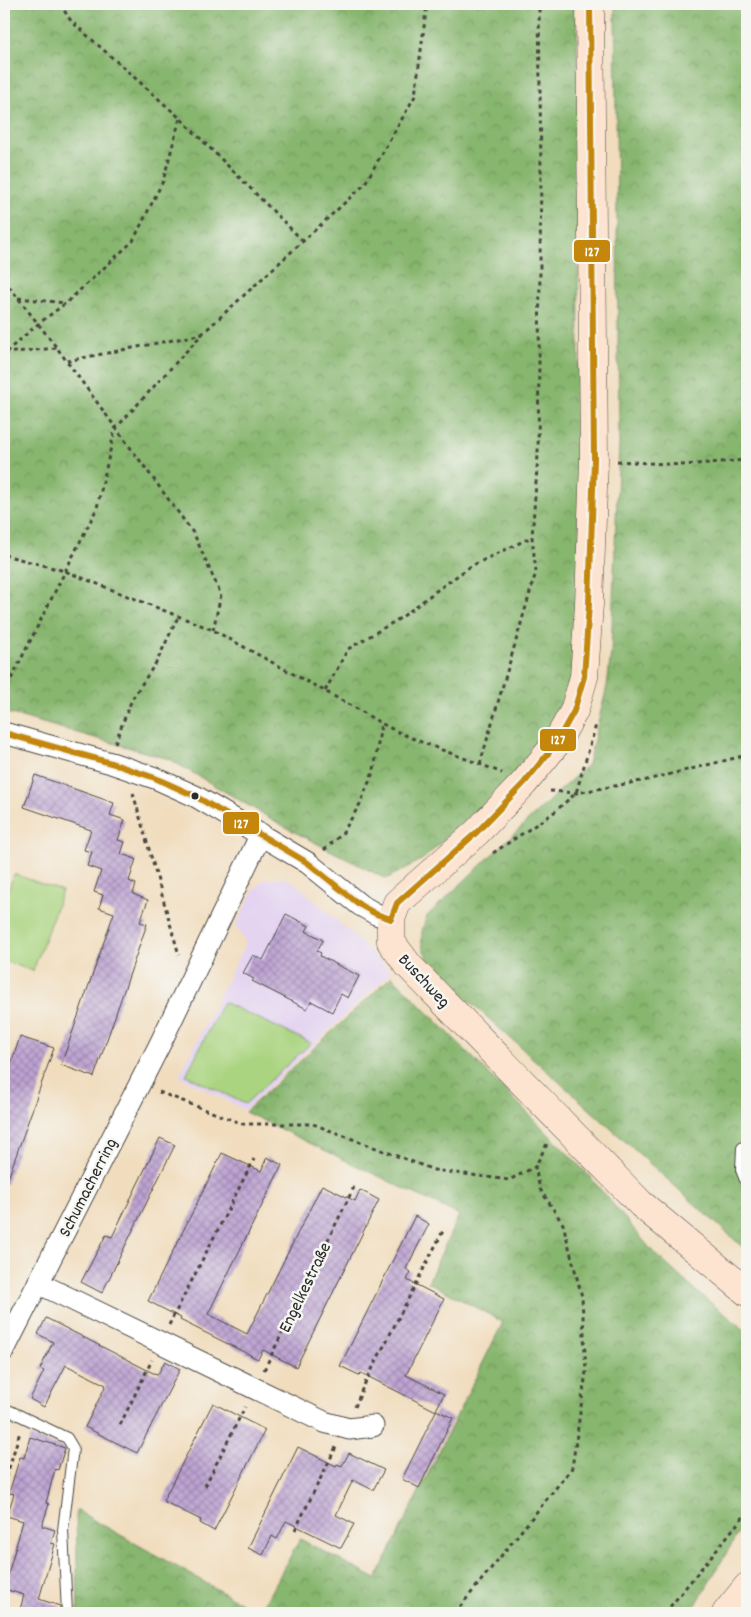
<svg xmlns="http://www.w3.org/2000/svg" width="751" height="1617" viewBox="0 0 751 1617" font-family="Dekko,sans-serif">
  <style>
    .built { fill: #e4d3f1 }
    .forest { fill: url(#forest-crowns); stroke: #59704c }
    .park { fill: #aad480; stroke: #6a8056 }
    .building { fill: url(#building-cross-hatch) }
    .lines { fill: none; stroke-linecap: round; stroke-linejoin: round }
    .lane-casing { stroke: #494641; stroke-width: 12 }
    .street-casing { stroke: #494641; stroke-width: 23 }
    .secondary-casing { stroke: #494641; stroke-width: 29 }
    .path { stroke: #494641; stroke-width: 3; stroke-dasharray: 4 4; stroke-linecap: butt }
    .lane { stroke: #fff; stroke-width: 10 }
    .street { stroke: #fff; stroke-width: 21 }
    .secondary { stroke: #fde4d1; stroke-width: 28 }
    .bus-1-casing { stroke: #f6f6f2; stroke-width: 10 }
    .bus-1 { stroke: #c4870b; stroke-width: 6 }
    .bus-dot { fill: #2b2b2b; stroke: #f6f6f2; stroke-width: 2 }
    .labels { text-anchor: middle; stroke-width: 5; stroke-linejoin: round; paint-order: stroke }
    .street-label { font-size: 18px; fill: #2b2b2b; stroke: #f6f6f2 }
    .line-badge { stroke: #f6f6f2; stroke-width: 2 }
    .badge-label { font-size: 14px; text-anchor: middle; font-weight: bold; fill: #fff }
  </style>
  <defs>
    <pattern id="forest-crowns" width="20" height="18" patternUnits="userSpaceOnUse" patternTransform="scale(1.25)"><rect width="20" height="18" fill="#87b66e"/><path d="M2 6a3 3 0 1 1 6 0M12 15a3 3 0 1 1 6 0" fill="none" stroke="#6f945b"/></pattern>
    <pattern id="building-cross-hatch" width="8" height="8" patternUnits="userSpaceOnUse" patternTransform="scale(1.25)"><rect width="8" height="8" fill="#bda3d2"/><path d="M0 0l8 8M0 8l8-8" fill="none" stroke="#9a85ab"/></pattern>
  </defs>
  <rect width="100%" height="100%" fill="#f6f6f2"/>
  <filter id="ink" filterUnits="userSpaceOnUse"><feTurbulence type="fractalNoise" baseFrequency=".02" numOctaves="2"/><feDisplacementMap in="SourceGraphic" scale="10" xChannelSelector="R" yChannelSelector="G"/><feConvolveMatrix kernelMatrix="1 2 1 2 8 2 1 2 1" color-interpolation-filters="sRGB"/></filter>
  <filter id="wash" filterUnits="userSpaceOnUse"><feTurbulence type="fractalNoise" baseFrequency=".0096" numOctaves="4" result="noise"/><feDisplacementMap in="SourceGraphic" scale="20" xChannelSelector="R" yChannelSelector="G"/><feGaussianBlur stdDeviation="1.12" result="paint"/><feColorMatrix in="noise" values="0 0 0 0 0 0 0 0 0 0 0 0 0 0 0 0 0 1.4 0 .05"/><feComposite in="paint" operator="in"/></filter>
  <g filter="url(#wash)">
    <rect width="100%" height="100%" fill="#f1ddbe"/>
    <!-- built -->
    <path class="built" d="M273,878H284L294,882L354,936L391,972L245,1110L179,1076L246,943L236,925L253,891L263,880Z"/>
    <!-- forest -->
    <g class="forest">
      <path d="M4,4H577L580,561L572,676L562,708L547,733L505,785L423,859L386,879L287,828L169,759L4,712Z"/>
      <path d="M615,4H747V1251L447,981C426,959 414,946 427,916L588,764L607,686L611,652L619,442Z"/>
      <path d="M392,976L585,1171L654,1253L689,1285L747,1332V1518L691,1613H78L76,1510L259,1613L300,1539L376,1579L503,1322L428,1282L459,1215L245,1112Z"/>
    </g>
    <!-- park -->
    <g class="park">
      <path d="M14,874L62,891L33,971L4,961V903Z"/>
      <path d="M223,1002L311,1043L245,1104L186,1075Z"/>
    </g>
    <g id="blocks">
      <!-- building -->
      <g class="building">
        <path d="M35,775L114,803L110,815L125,820L118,840L125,842L121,854L136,859L129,881L136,884L133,894L148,900L140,922L147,924L94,1077L61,1065L114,913L99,908L103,895L94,892L101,871L87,866L92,852L84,850L91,830L24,807Z"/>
        <path d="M286,914L309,926L306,931L323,940L317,951L321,953L320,956L359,976L348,998L341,994L332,1012L311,1001L307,1009L252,981L254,979L243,973L253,955L263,960Z"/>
        <path d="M20,1037L54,1048L6,1184H4V1084Z"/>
        <path d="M160,1138L175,1145L102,1293L81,1282L106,1235L112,1237Z"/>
        <path d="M222,1153L261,1171L267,1157L282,1165L208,1314L247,1334L322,1185L355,1201L360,1190L379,1200L296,1367L263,1350L258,1359L180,1320L181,1318L148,1301Z"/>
        <path d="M415,1216L429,1224L406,1269L411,1272L407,1280L444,1299L406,1375L444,1394L436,1410L453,1418L419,1488L402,1479L436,1411L361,1373L359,1375L340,1366Z"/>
        <path d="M46,1318L153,1373L158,1374L165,1361L180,1369L137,1453L85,1427L106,1385L66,1365L44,1407L30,1399L44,1371L40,1369L53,1342L38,1334Z"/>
        <path d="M213,1403L265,1430L214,1531L200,1523L201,1520L163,1501Z"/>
        <path d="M30,1437L65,1448L58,1470L55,1469L46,1503L49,1504L42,1526L55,1530L51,1543L55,1544L39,1599L60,1606V1613H19L24,1595L4,1589L23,1521L7,1516L14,1494L9,1493L20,1457L24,1458Z"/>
        <path d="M298,1447L336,1466L337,1464L342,1466L349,1453L384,1470L373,1490L353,1480L336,1515L354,1524L341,1548L286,1521L277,1539L272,1536L263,1555L248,1548Z"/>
      </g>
    </g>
  </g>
  <g filter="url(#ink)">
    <use href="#blocks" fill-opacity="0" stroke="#494641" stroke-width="1"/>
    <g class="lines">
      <defs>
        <g id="lane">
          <path d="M747,1144L742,1148L741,1170L747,1185"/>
          <path d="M4,1408L67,1438L73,1448L63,1530L67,1613"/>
        </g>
        <g id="street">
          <path d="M4,733L111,763L155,778L195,796L308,863L360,905L376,914L391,919"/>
          <path d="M38,1283L324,1422L349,1429L373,1426"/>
          <path d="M4,1350L159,1046L261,834"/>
        </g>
        <g id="secondary">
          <path d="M590,4L594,460L589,604L584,677L574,711L555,745L524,783L477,832L397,903L391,919V942L409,966L641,1204L747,1292"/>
          <path d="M726,1613L747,1587"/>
        </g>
      </defs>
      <!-- lane casing -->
      <use href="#lane" class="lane-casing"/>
      <!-- street casing -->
      <use href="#street" class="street-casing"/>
      <!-- secondary casing -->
      <use href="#secondary" class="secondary-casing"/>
      <!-- path -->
      <g class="path">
        <path d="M60,4L71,21L180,118L303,241"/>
        <path d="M4,280L57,348L194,534L221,595L213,630"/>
        <path d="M18,298L66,303"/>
        <path d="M6,352L38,324L66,303L133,241L163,181L180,118"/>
        <path d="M4,353L57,348"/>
        <path d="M67,361L203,334"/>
        <path d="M617,461L683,465L747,460"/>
        <path d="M4,555L65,571L213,630L361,711C404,740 455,753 502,773"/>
        <path d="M325,691L348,649L402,617L436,591L471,566L532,537"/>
        <path d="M4,693L97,508L115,429L203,333L364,185L415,96L427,4"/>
        <path d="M115,743L132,699L157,661L178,617"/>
        <path d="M480,764L536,572L532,537L538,455L541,172L539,4"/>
        <path d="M550,791L576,793L647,780L747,755"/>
        <path d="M133,793L179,955"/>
        <path d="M324,850L342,834L360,804L374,770L381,724"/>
        <path d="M493,853L552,814L576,793L596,725"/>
        <path d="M159,1092L243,1124H313L434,1170L509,1180L535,1167"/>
        <path d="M169,1325L254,1159"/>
        <path d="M264,1370L354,1187"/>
        <path d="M355,1407L363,1387L443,1231"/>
        <path d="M120,1425L152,1360"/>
        <path d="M4,1484L20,1432"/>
        <path d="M205,1486L245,1407"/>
        <path d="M295,1530L336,1447"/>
        <path d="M455,1613L572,1468L586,1372L582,1297L563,1224L540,1189L535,1167L548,1142"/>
        <path d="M665,1613L747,1512"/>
      </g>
      <!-- lane -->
      <use href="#lane" class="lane"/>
      <!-- street -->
      <use href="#street" class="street"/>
      <!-- secondary -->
      <use href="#secondary" class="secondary"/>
      <defs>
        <g id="bus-1">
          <path d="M4,733L111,763L155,778L195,796L308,863L360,905L376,914L391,919"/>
          <path d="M391,919L397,903L477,832L524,783L555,745L574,711L584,677L589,604L594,460L590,4"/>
        </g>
      </defs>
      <!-- bus-1 casing -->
      <use href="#bus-1" class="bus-1-casing"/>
      <!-- bus-1 -->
      <use href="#bus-1" class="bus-1"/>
    </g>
  </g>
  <!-- markers -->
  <circle class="bus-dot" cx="195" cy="796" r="4.5"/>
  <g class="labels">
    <!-- street labels -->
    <g class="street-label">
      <text transform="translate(425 980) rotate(47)" y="6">Buschweg</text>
      <text transform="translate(87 1187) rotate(-63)" y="6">Schumacherring</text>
      <text transform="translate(304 1287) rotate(-64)" y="6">Engelkestraße</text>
    </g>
  </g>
  <g class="line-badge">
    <rect x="573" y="239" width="38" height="24" rx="5" fill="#c4870b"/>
    <rect x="539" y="728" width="38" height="24" rx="5" fill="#c4870b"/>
    <rect x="222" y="811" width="38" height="24" rx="5" fill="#c4870b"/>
  </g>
  <g class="badge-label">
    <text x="592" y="256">127</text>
    <text x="558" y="744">127</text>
    <text x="241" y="828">127</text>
  </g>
  <!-- margin -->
  <rect width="751" height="1617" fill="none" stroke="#f6f6f2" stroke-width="20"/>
</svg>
